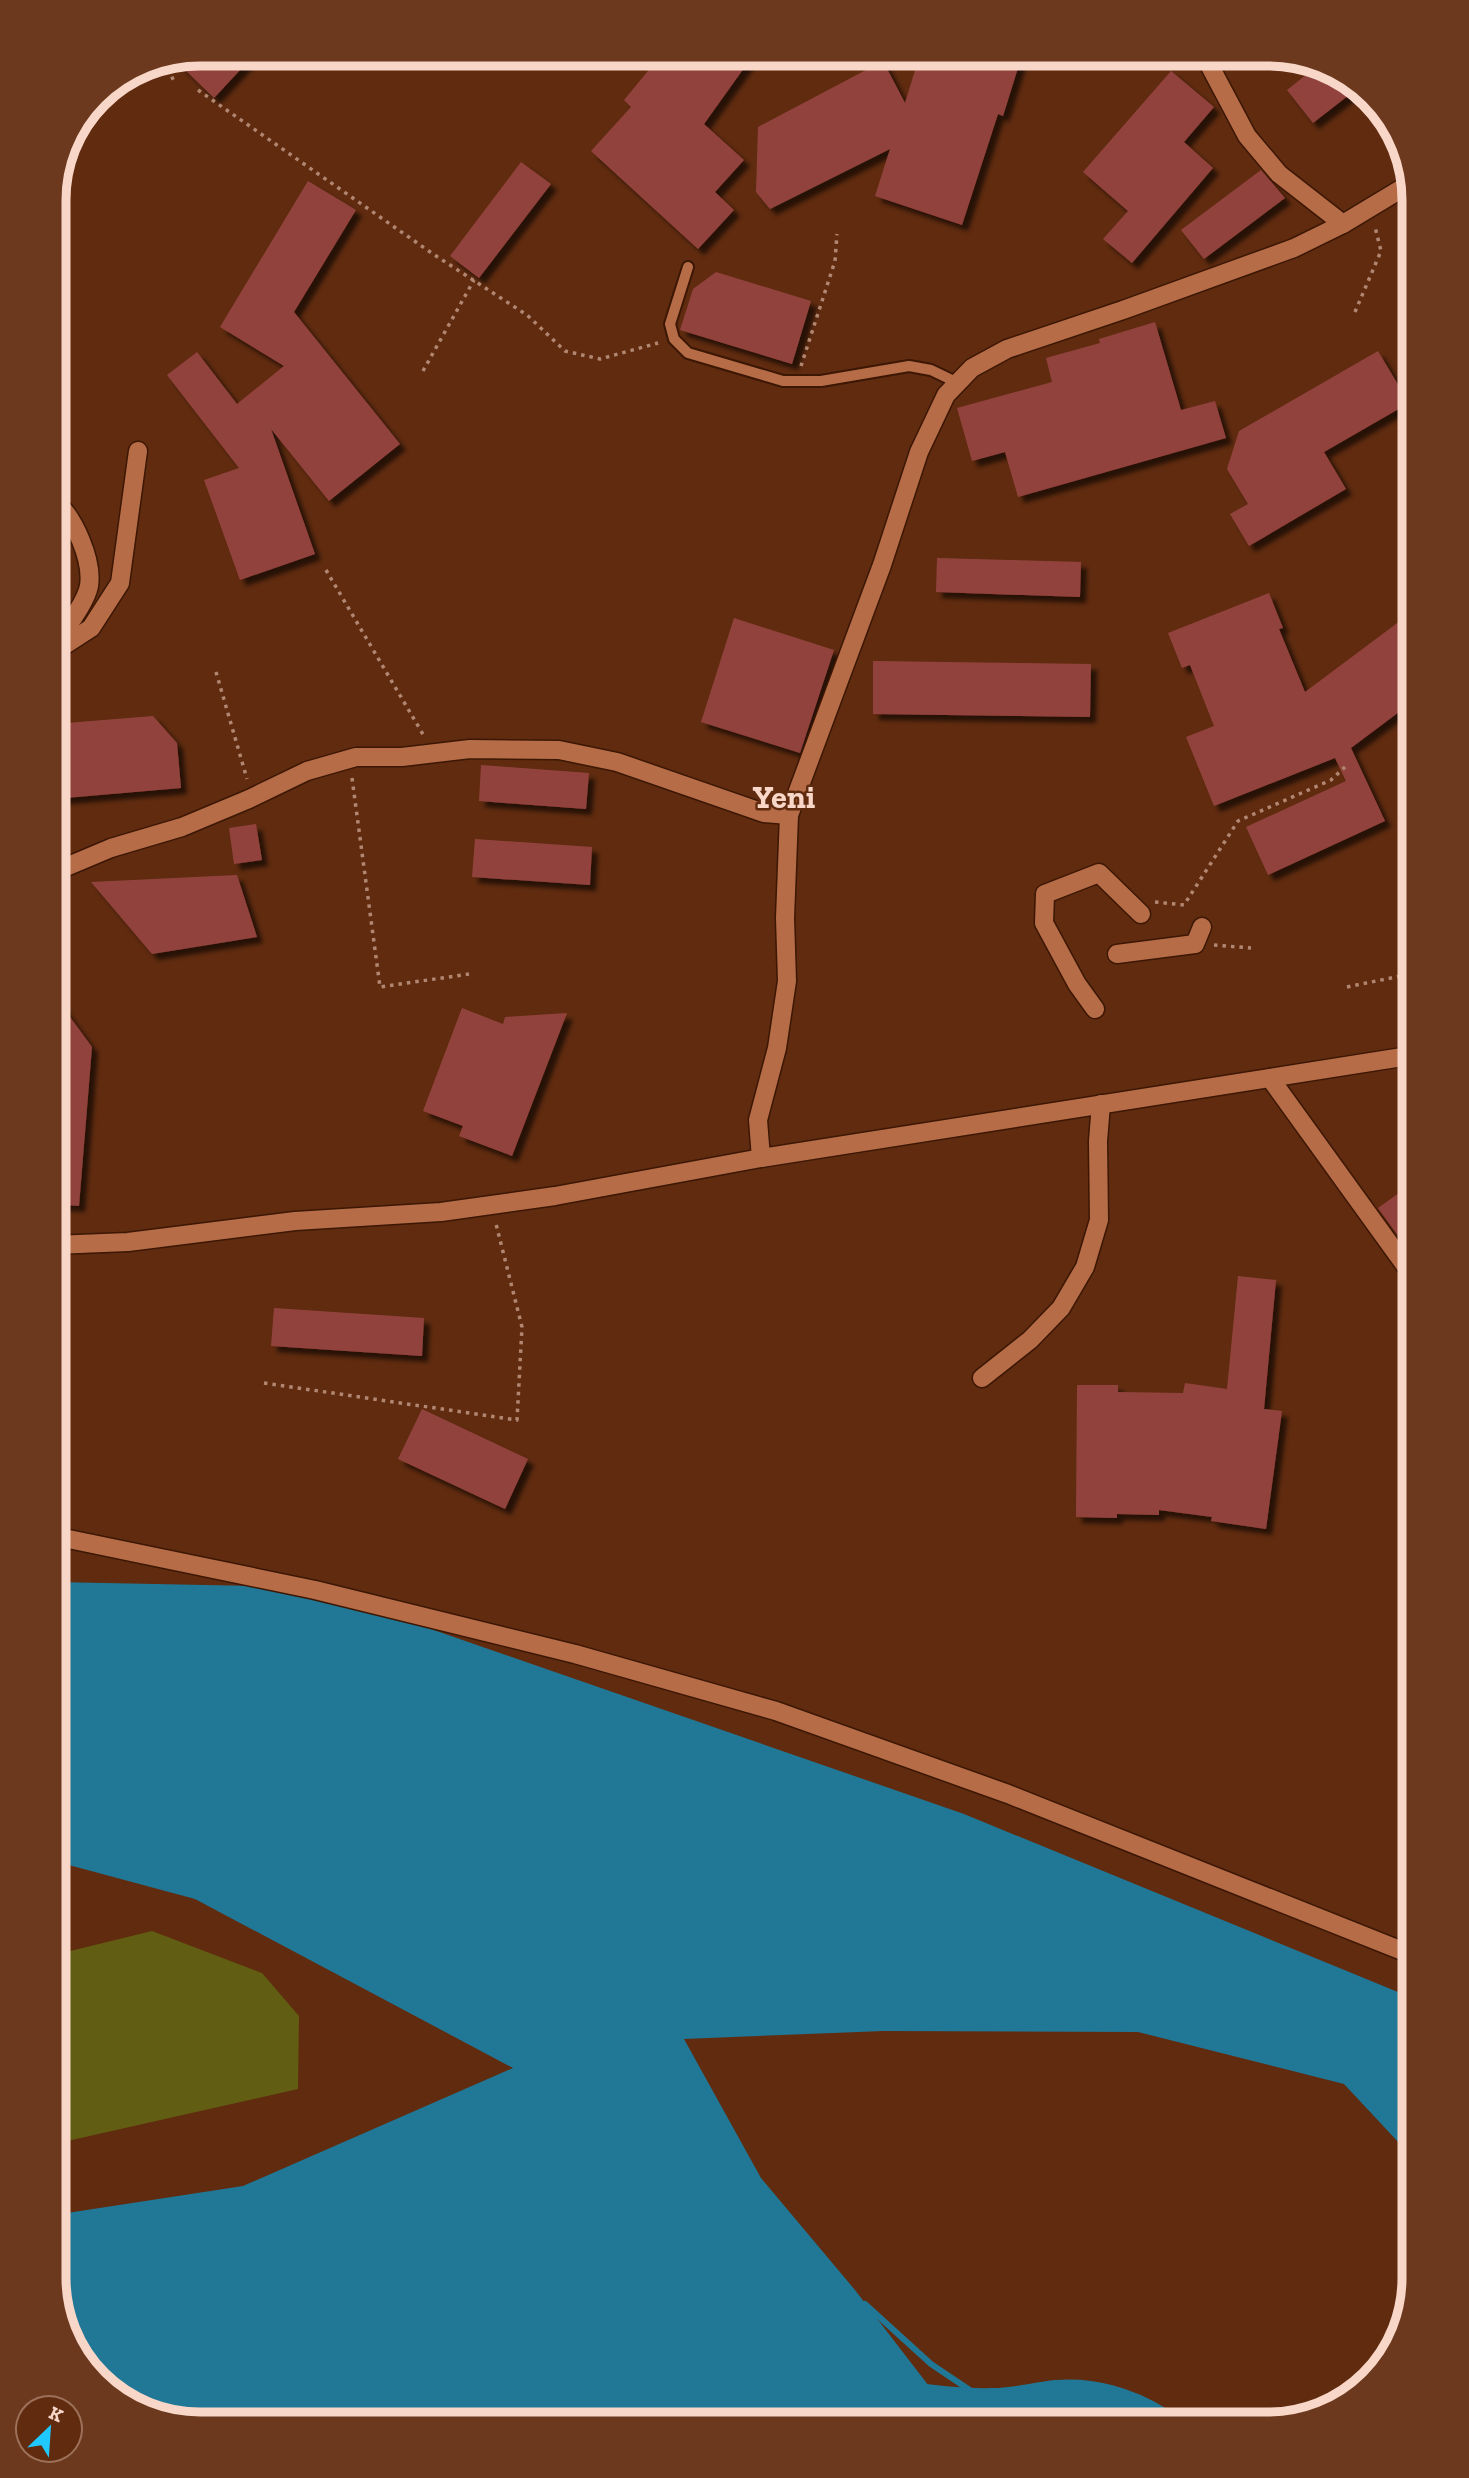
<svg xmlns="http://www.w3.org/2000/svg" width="1469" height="2478" viewBox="0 0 1469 2478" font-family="'Zilla Slab',serif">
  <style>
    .green { fill: #615d12 }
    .water { fill: #217896 }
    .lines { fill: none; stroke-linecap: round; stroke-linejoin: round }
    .stream { stroke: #217896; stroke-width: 6 }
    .river { stroke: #217896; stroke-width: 38 }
    .building { fill: #92433e; filter: url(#shadow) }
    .service-casing { stroke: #3c1704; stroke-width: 14 }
    .minor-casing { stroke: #3c1704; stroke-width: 21 }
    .tertiary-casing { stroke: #3c1704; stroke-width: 21 }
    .path { stroke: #b28772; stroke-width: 3.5; stroke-dasharray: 3.5 5; stroke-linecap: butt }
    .service { stroke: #b76c48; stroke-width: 10 }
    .minor { stroke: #b76c48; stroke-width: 18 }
    .tertiary { stroke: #b76c48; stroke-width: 18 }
    .labels { text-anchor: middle; stroke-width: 5; stroke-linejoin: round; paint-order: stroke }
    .district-label { font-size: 32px; font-weight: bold; fill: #f9d7c8; stroke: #602b0f }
    .rim { fill: none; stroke: #f9d7c8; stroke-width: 9 }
  </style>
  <defs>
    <filter id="shadow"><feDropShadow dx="6" dy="6" stdDeviation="2" flood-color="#0009"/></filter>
  </defs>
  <rect width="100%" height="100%" fill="#602b0f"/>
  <!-- green -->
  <path class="green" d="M152,1931L262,1973L299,2016L298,2089L54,2144V1955Z"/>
  <!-- water -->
  <path class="water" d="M54,1582L310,1587L964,1814L1415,1999V2160L1344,2084L1138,2032L883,2031L684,2039L761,2178L855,2290L932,2390L972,2424L191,2423L119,2399L69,2342L54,2278V2215L243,2186L513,2068L195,1899L54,1861Z"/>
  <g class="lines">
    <!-- stream -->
    <path class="stream" d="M865,2304L931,2364L995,2407"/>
    <!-- river -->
    <path class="river" d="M897,2399C929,2404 961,2408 993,2407C1015,2407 1036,2401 1057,2399C1091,2396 1126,2406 1155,2424"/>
  </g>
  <!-- building -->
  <g class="building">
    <path d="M200,54H255L214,98L174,59Z"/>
    <path d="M662,54H754L704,124L744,160L715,192L734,210L698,249L591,151L631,107L624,100Z"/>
    <path d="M920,54L1022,55L1003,116L998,114L962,225L875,196L890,149L770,209L756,192L758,127L883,61L905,103Z"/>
    <path d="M1316,67L1350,79L1358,88L1313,123L1287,90Z"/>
    <path d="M1171,71L1214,107L1184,142L1213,168L1132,263L1103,239L1128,211L1083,172Z"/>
    <path d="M521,162L551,184L479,278L450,256Z"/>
    <path d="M1261,170L1285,198L1204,259L1181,230Z"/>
    <path d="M308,181L356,210L294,312L400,444L329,501L271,429L315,554L240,580L204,480L239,468L167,375L197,352L237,404L284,366L220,327Z"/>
    <path d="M716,272L811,301L792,364L680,330L693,289Z"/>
    <path d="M1155,322L1181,410L1215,401L1226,438L1018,497L1005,452L972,461L957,408L1052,382L1046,358L1100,343L1099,339Z"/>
    <path d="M1378,351L1409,403L1324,452L1346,489L1249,546L1230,514L1248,504L1227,469L1239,431Z"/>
    <path d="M937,558L1081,562L1080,597L936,592Z"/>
    <path d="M1269,593L1283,628L1279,629L1305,692L1408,615L1415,624V700L1351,748L1385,821L1268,875L1246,827L1346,781L1335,758L1214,806L1186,737L1214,726L1190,665L1182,668L1168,633Z"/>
    <path d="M734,618L834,650L800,753L701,722Z"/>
    <path d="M873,661L1091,664L1090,717L873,714Z"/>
    <path d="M153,716L177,743L181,788L54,799V724Z"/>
    <path d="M481,765L589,773L586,809L479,801Z"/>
    <path d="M256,824L262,860L234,864L229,828Z"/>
    <path d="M475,839L592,847L590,885L472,877Z"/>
    <path d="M237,875L257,937L152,954L91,882Z"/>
    <path d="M54,995L92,1047L79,1206L54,1204Z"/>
    <path d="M462,1008L503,1024L505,1017L567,1013L512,1156L459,1136L463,1126L423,1111Z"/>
    <path d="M1406,1188L1415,1200V1259L1378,1208Z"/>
    <path d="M1238,1276L1276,1280L1264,1409L1282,1411L1266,1529L1211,1521L1212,1517L1159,1510V1515L1117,1514V1518L1076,1517L1077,1385H1118V1392L1183,1393L1185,1383L1227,1389Z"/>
    <path d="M274,1308L424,1318L422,1356L271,1346Z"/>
    <path d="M422,1409L528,1459L505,1509L398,1459Z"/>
  </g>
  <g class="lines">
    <defs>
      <path id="service" d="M688,267L670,324L674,339L688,353L783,381H821L909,366L931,370L956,382"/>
      <g id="minor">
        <path d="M1204,55L1247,136L1279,174L1343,224"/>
        <path d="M54,644C65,630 86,602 89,586C93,560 74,517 54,500"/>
        <path d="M54,652L91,628L120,583L138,451"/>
        <path d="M54,872L111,848L182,827L249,799L307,771L356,757H402L470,749L559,750L617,762L764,813L789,815"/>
        <path d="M1117,954L1195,944L1202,927"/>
        <path d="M1095,1009L1077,984L1044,923L1045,894L1099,873L1141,914"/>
        <path d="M1270,1078L1415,1279"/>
        <path d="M761,1158L758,1120L777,1048L787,981L785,918L789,815L882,565L919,452L946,395L972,368L1007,349L1123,310L1294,248L1343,224L1411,183"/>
        <path d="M982,1378L1030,1340L1061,1308L1085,1267L1099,1220L1098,1141L1101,1104"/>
        <path d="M54,1536L315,1590L575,1654L776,1711L1008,1794L1415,1956"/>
      </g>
      <path id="tertiary" d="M54,1245L128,1242L295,1221L441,1212L555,1196L761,1158L1415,1055"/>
    </defs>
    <!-- service casing -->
    <use href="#service" class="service-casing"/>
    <!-- minor casing -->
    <use href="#minor" class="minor-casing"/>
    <!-- tertiary casing -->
    <use href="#tertiary" class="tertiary-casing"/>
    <!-- path -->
    <g class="path">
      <path d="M165,61L175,84"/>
      <path d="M198,90L433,254L527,315L565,351L600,359L658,343"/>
      <path d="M1407,205L1415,214"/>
      <path d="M1355,312L1381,251L1375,227"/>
      <path d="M801,366L835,261L837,234"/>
      <path d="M423,371L474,280"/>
      <path d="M326,570L424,736"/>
      <path d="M216,672L247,779"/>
      <path d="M352,778L380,987L469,974"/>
      <path d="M1155,902L1184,905L1238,821L1331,780L1345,767"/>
      <path d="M1214,945L1251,948"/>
      <path d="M1347,987L1415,973"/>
      <path d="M264,1383L517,1420L522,1327L496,1224"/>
    </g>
    <!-- service -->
    <use href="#service" class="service"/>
    <!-- minor -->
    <use href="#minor" class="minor"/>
    <!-- tertiary -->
    <use href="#tertiary" class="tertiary"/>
  </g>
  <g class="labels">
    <!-- district labels -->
    <g class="district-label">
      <text x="784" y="808">Yeni</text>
    </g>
  </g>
  <!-- crop -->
  <path d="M0 0H1469V2478H0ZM200 66H1268A134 134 0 0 1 1402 200V2278A134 134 0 0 1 1268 2412H200A134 134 0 0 1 66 2278V200A134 134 0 0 1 200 66Z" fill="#6c391e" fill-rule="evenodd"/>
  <path class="rim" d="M200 66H1268A134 134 0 0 1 1402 200V2278A134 134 0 0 1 1268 2412H200A134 134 0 0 1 66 2278V200A134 134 0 0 1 200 66Z"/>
  <!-- north arrow -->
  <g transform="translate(49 2429) rotate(25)"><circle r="33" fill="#602b0f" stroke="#9d7059" stroke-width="2"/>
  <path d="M0-5L12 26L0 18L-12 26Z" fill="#20c9fd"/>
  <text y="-10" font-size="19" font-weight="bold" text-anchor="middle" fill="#f9d7c8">K</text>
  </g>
</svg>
